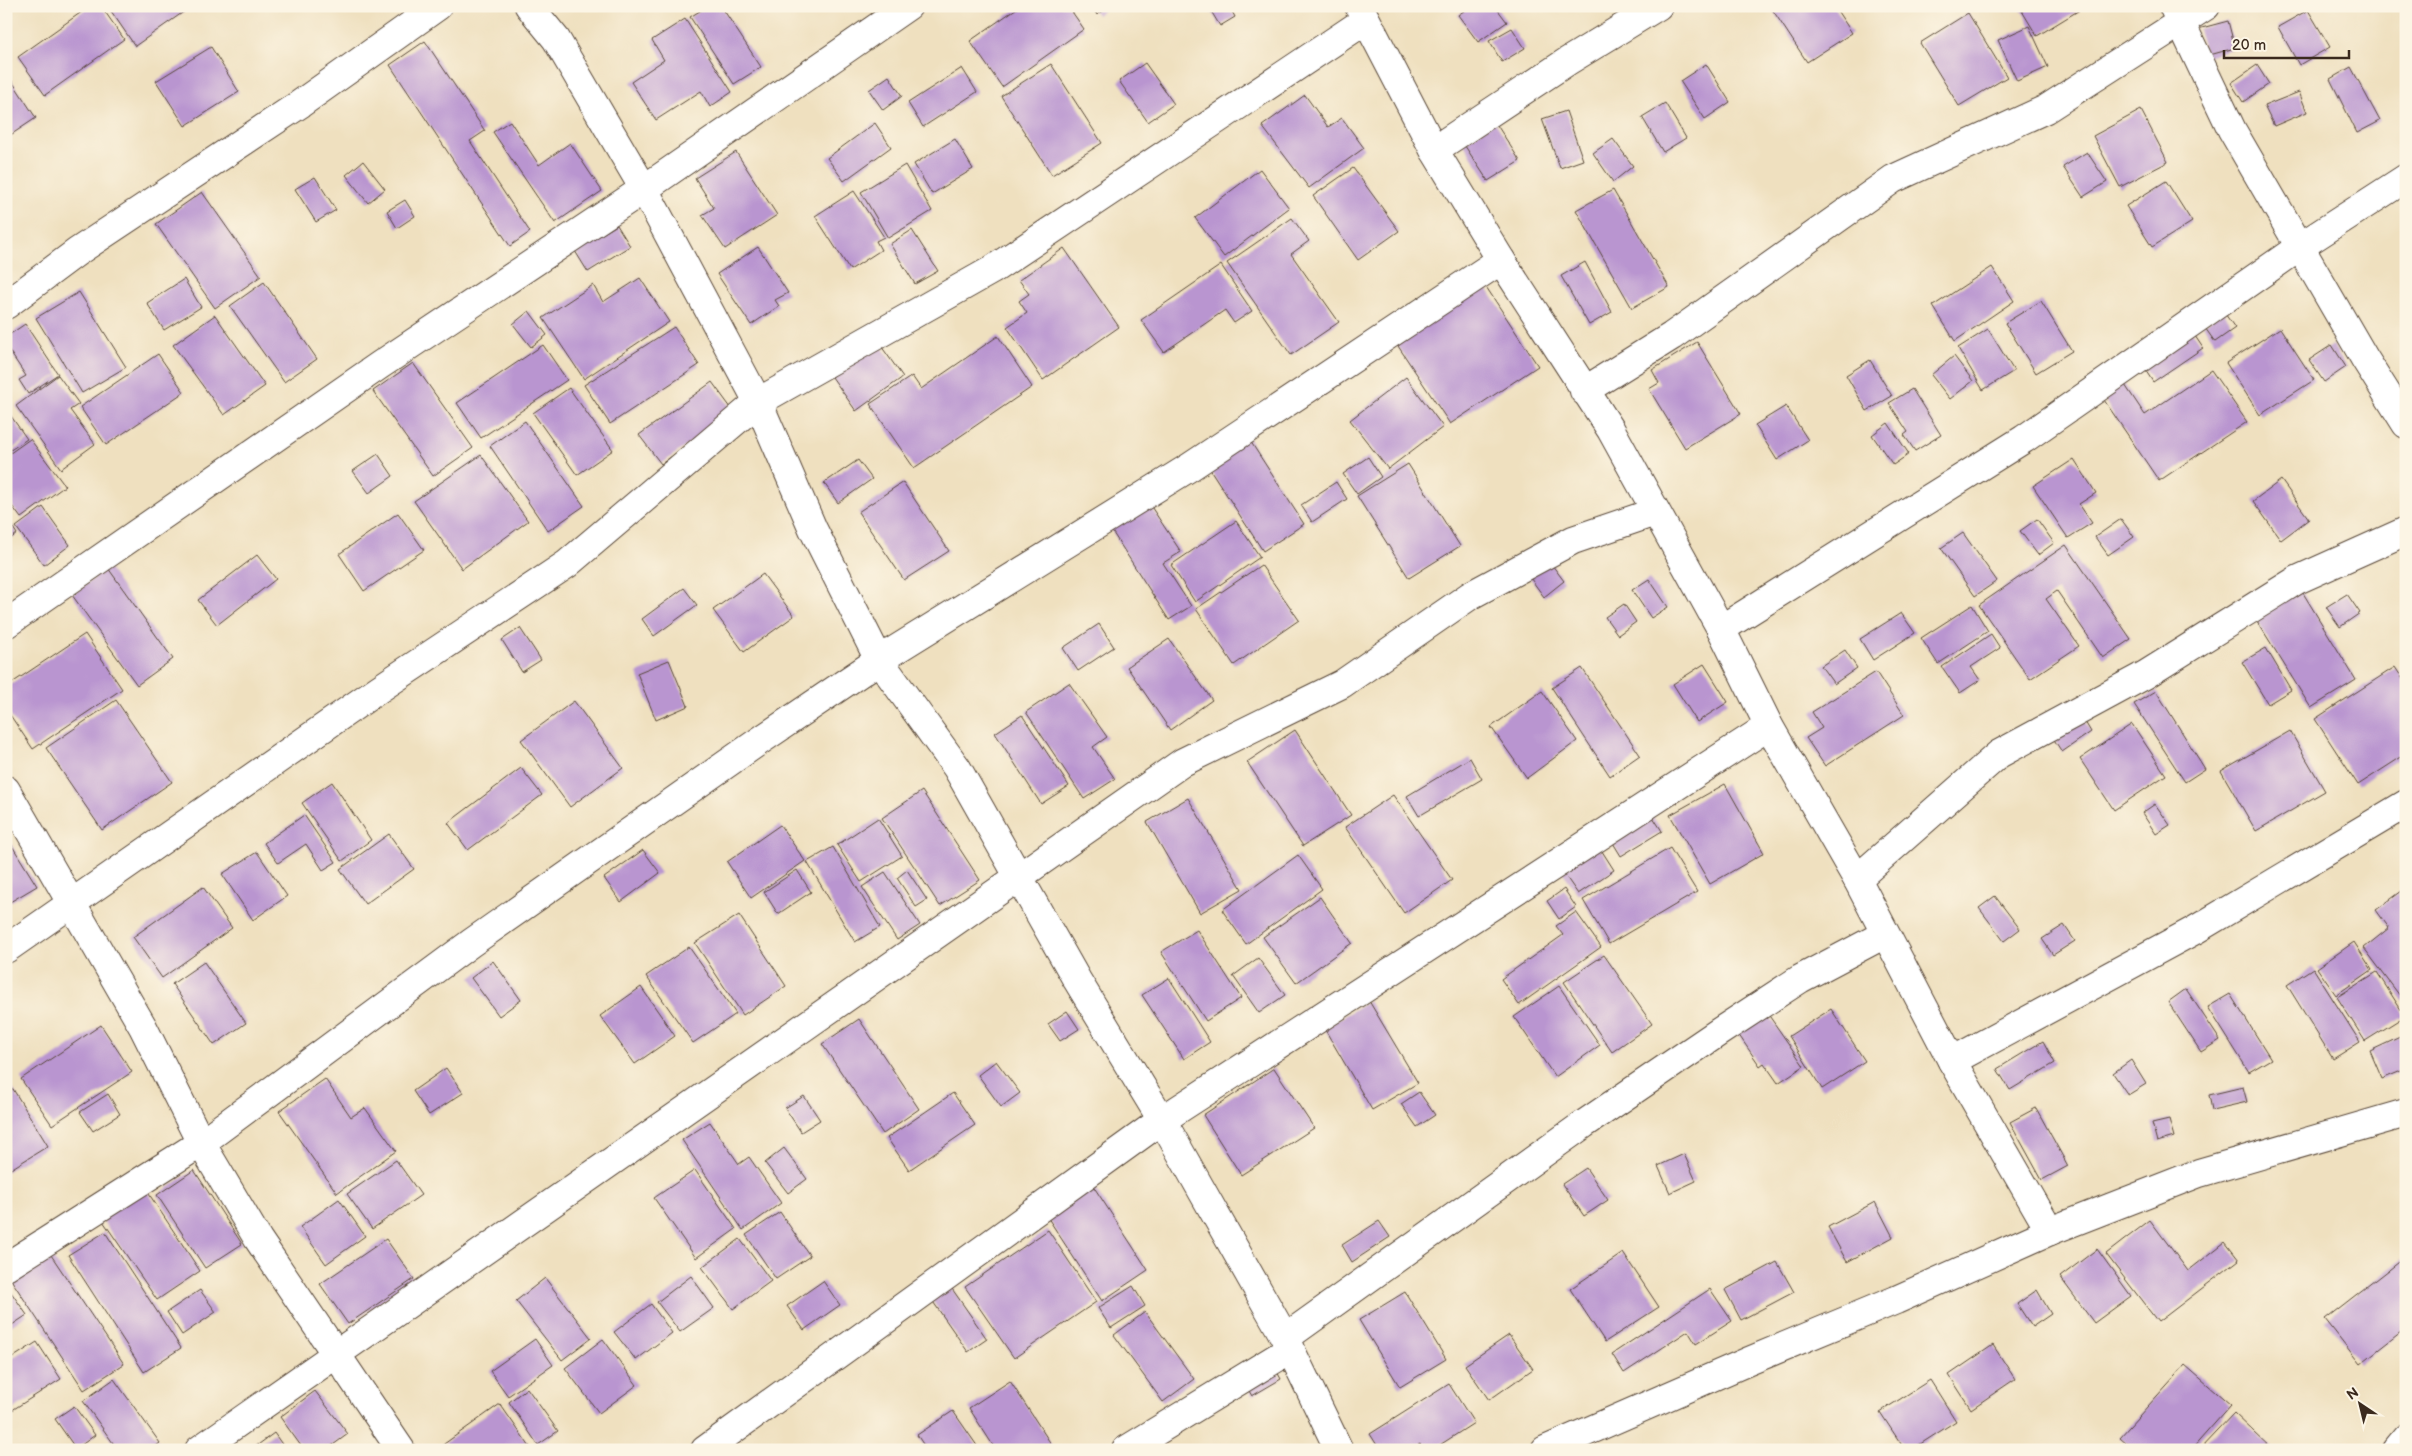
<svg xmlns="http://www.w3.org/2000/svg" width="2412" height="1456" viewBox="0 0 2412 1456" font-family="'Balsamiq Sans',sans-serif">
  <style>
    .building { fill: #b995d0 }
    .lines { fill: none; stroke-linecap: round; stroke-linejoin: round }
    .minor-casing { stroke: #564536; stroke-width: 30 }
    .minor { stroke: #fff; stroke-width: 28 }
  </style>
  <rect width="100%" height="100%" fill="#fcf5e5"/>
  <filter id="ink" filterUnits="userSpaceOnUse"><feTurbulence type="fractalNoise" baseFrequency=".02" numOctaves="2"/><feDisplacementMap in="SourceGraphic" scale="10" xChannelSelector="R" yChannelSelector="G"/><feConvolveMatrix kernelMatrix="1 2 1 2 8 2 1 2 1" color-interpolation-filters="sRGB"/></filter>
  <filter id="wash" filterUnits="userSpaceOnUse"><feTurbulence type="fractalNoise" baseFrequency=".0096" numOctaves="4" result="noise"/><feDisplacementMap in="SourceGraphic" scale="20" xChannelSelector="R" yChannelSelector="G"/><feGaussianBlur stdDeviation="1.12" result="paint"/><feColorMatrix in="noise" values="0 0 0 0 0 0 0 0 0 0 0 0 0 0 0 0 0 1.4 0 .05"/><feComposite in="paint" operator="in"/></filter>
  <g filter="url(#wash)">
    <rect width="100%" height="100%" fill="#efe0bf"/>
    <g id="blocks">
      <!-- building -->
      <g class="building">
        <path d="M90,6H101L124,39L45,95L18,57Z"/>
        <path d="M119,6H192L135,46L111,11Z"/>
        <path d="M708,6H721L761,67L734,84L690,17Z"/>
        <path d="M1020,6H1068L1084,29L1002,87L970,41Z"/>
        <path d="M1092,6H1110L1097,15Z"/>
        <path d="M1208,6H1229L1235,17L1220,26Z"/>
        <path d="M1471,6H1495L1507,22L1478,42L1458,15Z"/>
        <path d="M1770,6H1834L1852,33L1807,62Z"/>
        <path d="M2019,6H2086L2037,36Z"/>
        <path d="M2308,10L2330,47L2299,65L2278,27Z"/>
        <path d="M1968,13L2007,77L1959,106L1920,43Z"/>
        <path d="M685,19L732,92L710,107L701,91L656,120L631,82L664,60L652,40Z"/>
        <path d="M2228,21L2235,48L2206,56L2198,29Z"/>
        <path d="M2029,26L2048,67L2017,81L1998,40Z"/>
        <path d="M1512,28L1525,48L1502,62L1489,41Z"/>
        <path d="M425,41L485,131L470,141L530,232L510,246L390,65Z"/>
        <path d="M211,47L239,92L185,126L156,81Z"/>
        <path d="M1145,63L1174,104L1148,122L1119,81Z"/>
        <path d="M1051,64L1102,143L1052,175L1001,96Z"/>
        <path d="M1706,64L1730,102L1705,119L1680,81Z"/>
        <path d="M2257,65L2269,84L2243,102L2231,83Z"/>
        <path d="M2351,67L2380,121L2357,133L2330,79Z"/>
        <path d="M962,68L977,92L923,127L908,103Z"/>
        <path d="M6,72L36,118L6,138Z"/>
        <path d="M889,76L902,96L883,110L869,90Z"/>
        <path d="M2299,92L2307,112L2274,126L2264,106Z"/>
        <path d="M1305,95L1328,127L1342,118L1364,148L1309,188L1262,126Z"/>
        <path d="M1665,103L1686,138L1663,152L1642,117Z"/>
        <path d="M2141,110L2168,162L2120,187L2093,136Z"/>
        <path d="M1566,111L1583,160L1560,168L1542,119Z"/>
        <path d="M510,121L539,165L570,143L602,191L555,223L493,132Z"/>
        <path d="M1495,122L1520,161L1488,181L1463,143Z"/>
        <path d="M875,123L891,147L844,181L827,158Z"/>
        <path d="M955,139L973,169L932,194L914,164Z"/>
        <path d="M1613,139L1633,166L1613,182L1593,153Z"/>
        <path d="M736,152L777,215L725,249L702,215L714,208L695,178Z"/>
        <path d="M2087,152L2107,182L2083,197L2063,167Z"/>
        <path d="M363,161L385,189L368,203L346,175Z"/>
        <path d="M905,165L932,211L888,238L861,192Z"/>
        <path d="M1353,168L1399,231L1358,260L1313,196Z"/>
        <path d="M1260,169L1289,208L1224,257L1195,218Z"/>
        <path d="M315,177L336,210L316,222L295,189Z"/>
        <path d="M2166,181L2192,222L2152,247L2126,206Z"/>
        <path d="M1613,190L1669,287L1632,308L1576,210Z"/>
        <path d="M854,191L884,237L876,241L881,250L850,270L815,216Z"/>
        <path d="M202,192L261,276L215,308L156,224Z"/>
        <path d="M405,200L415,216L397,228L387,211Z"/>
        <path d="M1292,218L1309,241L1291,254L1339,322L1291,355L1227,263Z"/>
        <path d="M617,225L630,246L588,272L575,251Z"/>
        <path d="M912,230L938,271L915,284L890,244Z"/>
        <path d="M758,247L788,293L775,300L779,306L751,325L717,274Z"/>
        <path d="M1064,248L1119,327L1043,380L1007,327L1027,313L1019,301L1029,294L1019,280Z"/>
        <path d="M1585,262L1612,312L1589,325L1561,276Z"/>
        <path d="M1221,265L1252,311L1234,323L1225,310L1164,352L1141,320Z"/>
        <path d="M1992,267L2014,301L1955,341L1933,306Z"/>
        <path d="M1477,273L1538,366L1450,424L1388,331Z"/>
        <path d="M640,278L669,322L584,379L543,318L593,285L603,302Z"/>
        <path d="M184,279L201,307L164,330L147,303Z"/>
        <path d="M264,282L317,359L284,382L230,306Z"/>
        <path d="M79,292L126,367L82,393L36,318Z"/>
        <path d="M2041,301L2072,351L2036,373L2005,323Z"/>
        <path d="M529,311L547,335L531,347L513,324Z"/>
        <path d="M2223,311L2235,328L2215,342L2203,325Z"/>
        <path d="M215,315L265,386L224,415L173,345Z"/>
        <path d="M2185,321L2203,348L2153,382L2135,354Z"/>
        <path d="M25,324L58,374L28,394L19,380L26,376L6,346V337Z"/>
        <path d="M674,327L699,365L610,424L584,385Z"/>
        <path d="M2280,328L2314,380L2260,415L2226,363Z"/>
        <path d="M1988,329L2014,371L1983,390L1958,348Z"/>
        <path d="M998,336L1032,387L914,468L870,404L912,376L921,389Z"/>
        <path d="M1697,342L1741,414L1685,448L1649,389L1659,383L1652,370Z"/>
        <path d="M879,343L903,377L856,411L832,377Z"/>
        <path d="M543,345L567,380L481,438L457,403Z"/>
        <path d="M2332,345L2346,367L2324,382L2309,360Z"/>
        <path d="M158,354L184,392L106,445L80,407Z"/>
        <path d="M1954,356L1973,381L1950,399L1931,375Z"/>
        <path d="M1870,360L1892,396L1867,411L1846,375Z"/>
        <path d="M413,363L473,448L433,476L373,391Z"/>
        <path d="M2211,370L2247,422L2159,481L2102,397L2123,382L2145,415Z"/>
        <path d="M58,375L79,404L70,410L95,444L61,469L16,406Z"/>
        <path d="M1406,377L1443,427L1388,469L1350,420Z"/>
        <path d="M712,382L734,412L661,464L639,435Z"/>
        <path d="M569,388L613,450L577,475L533,413Z"/>
        <path d="M1912,389L1941,435L1915,451L1904,435L1908,432L1889,403Z"/>
        <path d="M1786,406L1808,440L1777,460L1755,425Z"/>
        <path d="M6,409L27,439L6,453Z"/>
        <path d="M525,421L584,506L548,531L490,446Z"/>
        <path d="M1888,423L1909,454L1893,465L1872,435Z"/>
        <path d="M1245,433L1304,524L1263,551L1204,460Z"/>
        <path d="M30,439L65,486L21,518L6,498V456Z"/>
        <path d="M378,454L393,476L369,493L353,471Z"/>
        <path d="M481,455L528,521L462,569L414,501Z"/>
        <path d="M1368,457L1381,477L1357,494L1343,474Z"/>
        <path d="M2074,459L2096,493L2079,504L2092,523L2068,538L2033,486Z"/>
        <path d="M858,460L872,479L838,503L824,483Z"/>
        <path d="M1408,464L1460,546L1409,578L1357,496Z"/>
        <path d="M2281,480L2309,519L2281,540L2253,501Z"/>
        <path d="M903,482L949,551L904,580L858,512Z"/>
        <path d="M1336,482L1347,499L1312,522L1301,505Z"/>
        <path d="M1142,493L1181,552L1163,563L1191,606L1169,620L1104,519Z"/>
        <path d="M43,507L70,545L44,565L16,527Z"/>
        <path d="M398,513L424,550L364,591L339,554Z"/>
        <path d="M6,517L17,534L6,542Z"/>
        <path d="M2037,519L2054,543L2038,555L2020,531Z"/>
        <path d="M2121,519L2134,537L2108,555L2095,537Z"/>
        <path d="M1236,521L1260,557L1195,602L1171,565Z"/>
        <path d="M1963,533L1997,581L1975,596L1941,548Z"/>
        <path d="M2066,545L2131,639L2103,658L2057,591L2046,599L2079,646L2030,679L1979,605Z"/>
        <path d="M1540,549L1564,581L1544,597L1520,564Z"/>
        <path d="M257,555L276,579L217,625L198,600Z"/>
        <path d="M1261,565L1299,620L1234,665L1196,609Z"/>
        <path d="M108,568L173,659L137,685L72,595Z"/>
        <path d="M763,574L794,616L744,652L713,610Z"/>
        <path d="M1649,579L1668,607L1651,618L1632,590Z"/>
        <path d="M684,588L697,605L654,636L642,619Z"/>
        <path d="M2300,588L2356,680L2311,708L2254,616Z"/>
        <path d="M2347,594L2360,613L2340,627L2326,607Z"/>
        <path d="M1624,604L1636,622L1618,635L1605,617Z"/>
        <path d="M1972,605L1988,631L1938,664L1921,638Z"/>
        <path d="M1901,613L1915,633L1873,660L1860,639Z"/>
        <path d="M1099,624L1114,647L1078,671L1063,648Z"/>
        <path d="M520,628L541,660L522,672L502,640Z"/>
        <path d="M85,634L122,689L33,749L6,709V687Z"/>
        <path d="M1991,634L2000,648L1971,667L1980,680L1960,693L1942,667Z"/>
        <path d="M1169,639L1212,700L1170,730L1127,667Z"/>
        <path d="M2266,648L2291,690L2268,704L2242,662Z"/>
        <path d="M1845,650L1857,668L1834,684L1821,666Z"/>
        <path d="M669,660L688,706L656,720L637,673Z"/>
        <path d="M1704,664L1728,702L1697,722L1673,684Z"/>
        <path d="M2395,667L2406,684V754L2358,785L2315,719Z"/>
        <path d="M1582,668L1640,755L1610,776L1552,688Z"/>
        <path d="M1876,672L1904,715L1825,766L1806,738L1822,728L1812,712Z"/>
        <path d="M1069,683L1107,737L1093,747L1115,779L1084,799L1026,712Z"/>
        <path d="M1542,691L1577,741L1527,778L1491,727Z"/>
        <path d="M2156,691L2205,769L2185,782L2134,704Z"/>
        <path d="M116,700L172,782L102,830L46,748Z"/>
        <path d="M574,701L623,768L570,807L521,740Z"/>
        <path d="M1022,715L1069,786L1041,804L995,733Z"/>
        <path d="M2081,715L2091,732L2062,752L2051,735Z"/>
        <path d="M2132,724L2166,775L2114,810L2080,759Z"/>
        <path d="M1295,730L1351,815L1303,846L1247,762Z"/>
        <path d="M2290,731L2325,791L2256,831L2221,771Z"/>
        <path d="M1470,758L1482,779L1419,816L1407,796Z"/>
        <path d="M521,768L542,795L468,850L448,823Z"/>
        <path d="M332,782L371,840L342,861L302,803Z"/>
        <path d="M1725,784L1764,853L1710,884L1670,815Z"/>
        <path d="M922,791L980,880L940,906L882,818Z"/>
        <path d="M1393,795L1452,880L1404,913L1345,827Z"/>
        <path d="M1188,798L1242,889L1200,913L1147,822Z"/>
        <path d="M1644,803L1662,831L1621,856L1604,828Z"/>
        <path d="M2155,804L2170,825L2156,834L2142,813Z"/>
        <path d="M304,815L336,862L323,870L306,844L278,863L264,843Z"/>
        <path d="M878,818L902,856L861,882L837,845Z"/>
        <path d="M780,825L805,861L751,898L727,862Z"/>
        <path d="M389,834L414,869L365,904L340,869Z"/>
        <path d="M6,836L37,886L10,902L6,896Z"/>
        <path d="M1593,837L1614,870L1578,894L1555,861Z"/>
        <path d="M833,847L880,927L855,942L807,862Z"/>
        <path d="M1670,848L1697,892L1609,944L1583,900Z"/>
        <path d="M643,850L660,873L621,902L604,878Z"/>
        <path d="M257,852L287,896L253,920L222,874Z"/>
        <path d="M1298,855L1322,889L1246,944L1222,910Z"/>
        <path d="M797,870L811,892L778,914L764,892Z"/>
        <path d="M907,870L927,900L916,907L897,878Z"/>
        <path d="M885,872L920,925L897,940L862,887Z"/>
        <path d="M203,887L232,928L162,978L133,937Z"/>
        <path d="M2406,888V1004L2364,948L2389,928L2376,910Z"/>
        <path d="M1564,889L1576,907L1559,919L1547,901Z"/>
        <path d="M1995,896L2020,929L2004,941L1979,908Z"/>
        <path d="M1320,897L1352,943L1296,983L1263,937Z"/>
        <path d="M1576,912L1601,947L1519,1005L1501,979L1563,935L1556,926Z"/>
        <path d="M739,915L786,986L743,1015L695,943Z"/>
        <path d="M2064,925L2075,941L2053,955L2042,939Z"/>
        <path d="M1197,930L1241,998L1206,1021L1161,952Z"/>
        <path d="M2354,942L2372,970L2336,995L2317,968Z"/>
        <path d="M689,947L736,1014L693,1043L646,976Z"/>
        <path d="M1604,955L1652,1024L1612,1052L1564,982Z"/>
        <path d="M1258,958L1285,995L1259,1013L1233,976Z"/>
        <path d="M493,961L521,1000L499,1016L471,978Z"/>
        <path d="M204,962L246,1023L214,1045L172,984Z"/>
        <path d="M2313,968L2360,1042L2333,1059L2287,985Z"/>
        <path d="M2377,972L2405,1016L2365,1041L2337,997Z"/>
        <path d="M1169,978L1210,1042L1184,1059L1142,995Z"/>
        <path d="M1559,986L1600,1045L1555,1077L1514,1017Z"/>
        <path d="M641,987L675,1036L635,1064L600,1016Z"/>
        <path d="M2186,989L2220,1040L2201,1052L2168,1002Z"/>
        <path d="M2230,994L2271,1059L2249,1072L2208,1007Z"/>
        <path d="M1369,1001L1418,1083L1372,1110L1324,1028Z"/>
        <path d="M1763,1007L1804,1066L1778,1083L1764,1063L1760,1066L1734,1028Z"/>
        <path d="M1831,1009L1865,1061L1822,1089L1789,1036Z"/>
        <path d="M1067,1011L1079,1029L1060,1041L1048,1024Z"/>
        <path d="M859,1019L919,1109L883,1134L822,1044Z"/>
        <path d="M101,1025L132,1072L52,1125L21,1079Z"/>
        <path d="M2400,1037L2406,1051V1069L2382,1079L2370,1051Z"/>
        <path d="M2043,1041L2055,1063L2010,1090L1997,1069Z"/>
        <path d="M2131,1060L2146,1084L2128,1095L2113,1073Z"/>
        <path d="M996,1061L1020,1093L1001,1107L978,1075Z"/>
        <path d="M446,1068L463,1093L429,1115L413,1091Z"/>
        <path d="M1274,1068L1314,1128L1241,1175L1203,1115Z"/>
        <path d="M325,1079L351,1117L365,1108L396,1151L337,1193L279,1111Z"/>
        <path d="M2243,1087L2247,1102L2212,1110L2209,1095Z"/>
        <path d="M13,1089L48,1146L6,1172V1094Z"/>
        <path d="M1419,1092L1435,1115L1417,1127L1401,1104Z"/>
        <path d="M953,1093L975,1125L909,1170L887,1138Z"/>
        <path d="M108,1094L120,1114L93,1131L80,1112Z"/>
        <path d="M804,1096L820,1120L801,1132L785,1108Z"/>
        <path d="M2036,1108L2068,1166L2042,1180L2010,1122Z"/>
        <path d="M2169,1119L2174,1137L2157,1142L2152,1123Z"/>
        <path d="M710,1122L739,1164L749,1157L781,1203L743,1230L682,1140Z"/>
        <path d="M784,1148L807,1179L788,1193L765,1163Z"/>
        <path d="M1684,1154L1696,1181L1670,1193L1658,1166Z"/>
        <path d="M396,1160L421,1195L372,1229L347,1194Z"/>
        <path d="M1586,1168L1608,1200L1584,1216L1562,1184Z"/>
        <path d="M194,1170L242,1244L205,1268L157,1195Z"/>
        <path d="M695,1170L736,1229L696,1258L654,1198Z"/>
        <path d="M1090,1181L1148,1270L1102,1301L1044,1212Z"/>
        <path d="M145,1188L200,1271L157,1300L101,1218Z"/>
        <path d="M339,1199L365,1236L326,1264L300,1227Z"/>
        <path d="M1875,1202L1893,1237L1847,1262L1828,1227Z"/>
        <path d="M780,1212L810,1256L776,1279L746,1235Z"/>
        <path d="M2150,1220L2188,1271L2225,1242L2239,1260L2158,1322L2106,1254Z"/>
        <path d="M1379,1221L1390,1237L1352,1262L1342,1245Z"/>
        <path d="M1048,1230L1096,1302L1014,1358L965,1287Z"/>
        <path d="M105,1232L181,1348L144,1372L68,1255Z"/>
        <path d="M386,1239L414,1279L348,1324L320,1284Z"/>
        <path d="M740,1239L771,1281L733,1309L702,1267Z"/>
        <path d="M2097,1249L2131,1296L2094,1323L2060,1277Z"/>
        <path d="M49,1252L124,1364L84,1390L10,1278Z"/>
        <path d="M1623,1253L1659,1307L1605,1342L1570,1289Z"/>
        <path d="M2402,1259L2406,1264V1328L2360,1364L2325,1319Z"/>
        <path d="M1777,1262L1794,1292L1741,1320L1725,1290Z"/>
        <path d="M691,1276L714,1308L680,1332L657,1302Z"/>
        <path d="M545,1278L591,1338L562,1360L516,1301Z"/>
        <path d="M823,1281L840,1305L804,1330L787,1306Z"/>
        <path d="M948,1283L987,1339L968,1352L929,1296Z"/>
        <path d="M6,1285L27,1315L6,1329Z"/>
        <path d="M1133,1286L1145,1306L1111,1328L1098,1308Z"/>
        <path d="M1710,1289L1732,1321L1696,1344L1688,1331L1624,1373L1612,1354Z"/>
        <path d="M200,1290L216,1312L182,1335L167,1312Z"/>
        <path d="M2037,1290L2051,1314L2032,1327L2017,1304Z"/>
        <path d="M1405,1292L1446,1359L1400,1387L1359,1320Z"/>
        <path d="M651,1304L672,1333L636,1360L614,1332Z"/>
        <path d="M1145,1312L1194,1379L1163,1402L1114,1335Z"/>
        <path d="M1509,1335L1533,1369L1489,1400L1465,1365Z"/>
        <path d="M535,1339L553,1365L508,1396L490,1371Z"/>
        <path d="M603,1339L637,1385L599,1413L565,1368Z"/>
        <path d="M37,1342L61,1379L6,1414V1362Z"/>
        <path d="M1993,1345L2015,1379L1971,1409L1949,1375Z"/>
        <path d="M2185,1365L2231,1405L2191,1450H2135L2120,1437Z"/>
        <path d="M1275,1368L1281,1379L1252,1396L1245,1384Z"/>
        <path d="M114,1379L160,1443L151,1450H118L83,1401Z"/>
        <path d="M1930,1380L1956,1421L1911,1450H1905L1880,1412Z"/>
        <path d="M1010,1381L1053,1447L1049,1450H996L969,1408Z"/>
        <path d="M1449,1384L1474,1423L1432,1450H1424L1420,1444L1411,1450H1380L1370,1434Z"/>
        <path d="M527,1388L558,1431L538,1445L509,1402Z"/>
        <path d="M315,1391L348,1434L326,1450H304L280,1417Z"/>
        <path d="M500,1404L532,1450H448L444,1444Z"/>
        <path d="M74,1406L95,1435L76,1449L55,1419Z"/>
        <path d="M953,1411L980,1450H927L917,1435Z"/>
        <path d="M2234,1413L2273,1450H2199Z"/>
        <path d="M274,1433L286,1450H251Z"/>
      </g>
    </g>
  </g>
  <g filter="url(#ink)">
    <use href="#blocks" fill-opacity="0" stroke="#564536" stroke-width="1"/>
    <g class="lines">
      <defs>
        <g id="minor">
          <path d="M529,6L556,39L644,189L758,402L813,529L879,660L957,768L1077,980L1162,1120L1285,1338L1339,1450"/>
          <path d="M1359,6L1434,150L1501,260L1611,430L1721,629L1769,726L1857,879L1952,1061L2050,1231"/>
          <path d="M2173,6L2232,130L2365,359L2406,424"/>
          <path d="M1434,150L1568,61L1658,6"/>
          <path d="M6,305L77,252L300,104L438,6"/>
          <path d="M1584,391L1672,336L1893,179L2046,109L2206,6"/>
          <path d="M6,624L380,365L644,189L908,6"/>
          <path d="M1721,629L2024,439L2301,246L2406,178"/>
          <path d="M6,790L143,1027L201,1143L258,1239L401,1450"/>
          <path d="M1857,879L1999,754L2145,675L2297,580L2406,531"/>
          <path d="M6,949L379,689L567,564L758,402L992,270L1366,20"/>
          <path d="M1952,1061L2195,930L2406,804"/>
          <path d="M6,1267L201,1143L471,943L755,744L879,660L1190,467L1501,260"/>
          <path d="M1285,1338L1584,1124L1719,1032L1800,979L1885,934"/>
          <path d="M199,1450L1183,762L1342,684L1471,595L1573,540L1655,512"/>
          <path d="M705,1450L1162,1120L1769,726"/>
          <path d="M1126,1450L1291,1349"/>
          <path d="M1545,1450L1749,1361L1896,1300L2050,1231L2199,1173L2406,1113"/>
          <path d="M2397,1450L2406,1439"/>
        </g>
      </defs>
      <!-- minor casing -->
      <use href="#minor" class="minor-casing"/>
      <!-- minor -->
      <use href="#minor" class="minor"/>
    </g>
  </g>
  <!-- margin -->
  <rect width="2412" height="1456" fill="none" stroke="#fcf5e5" stroke-width="25"/>
  <!-- north arrow -->
  <g transform="translate(2360 1404) rotate(325)" stroke="#fcf5e5" stroke-width="4" paint-order="stroke">
  <path d="M0-4L9 19L0 12L-9 19Z" fill="#3b2a1e"/>
  <text y="-8" font-size="14" font-weight="bold" text-anchor="middle" fill="#3b2a1e">N</text>
  </g>
  <!-- scale -->
  <path d="M2224 50v8h125v-8" fill="none" stroke="#3b2a1e" stroke-width="2.5"/>
  <text x="2232" y="50" font-size="15" fill="#3b2a1e" stroke="#fcf5e5" stroke-width="4" paint-order="stroke">20 m</text>
</svg>
